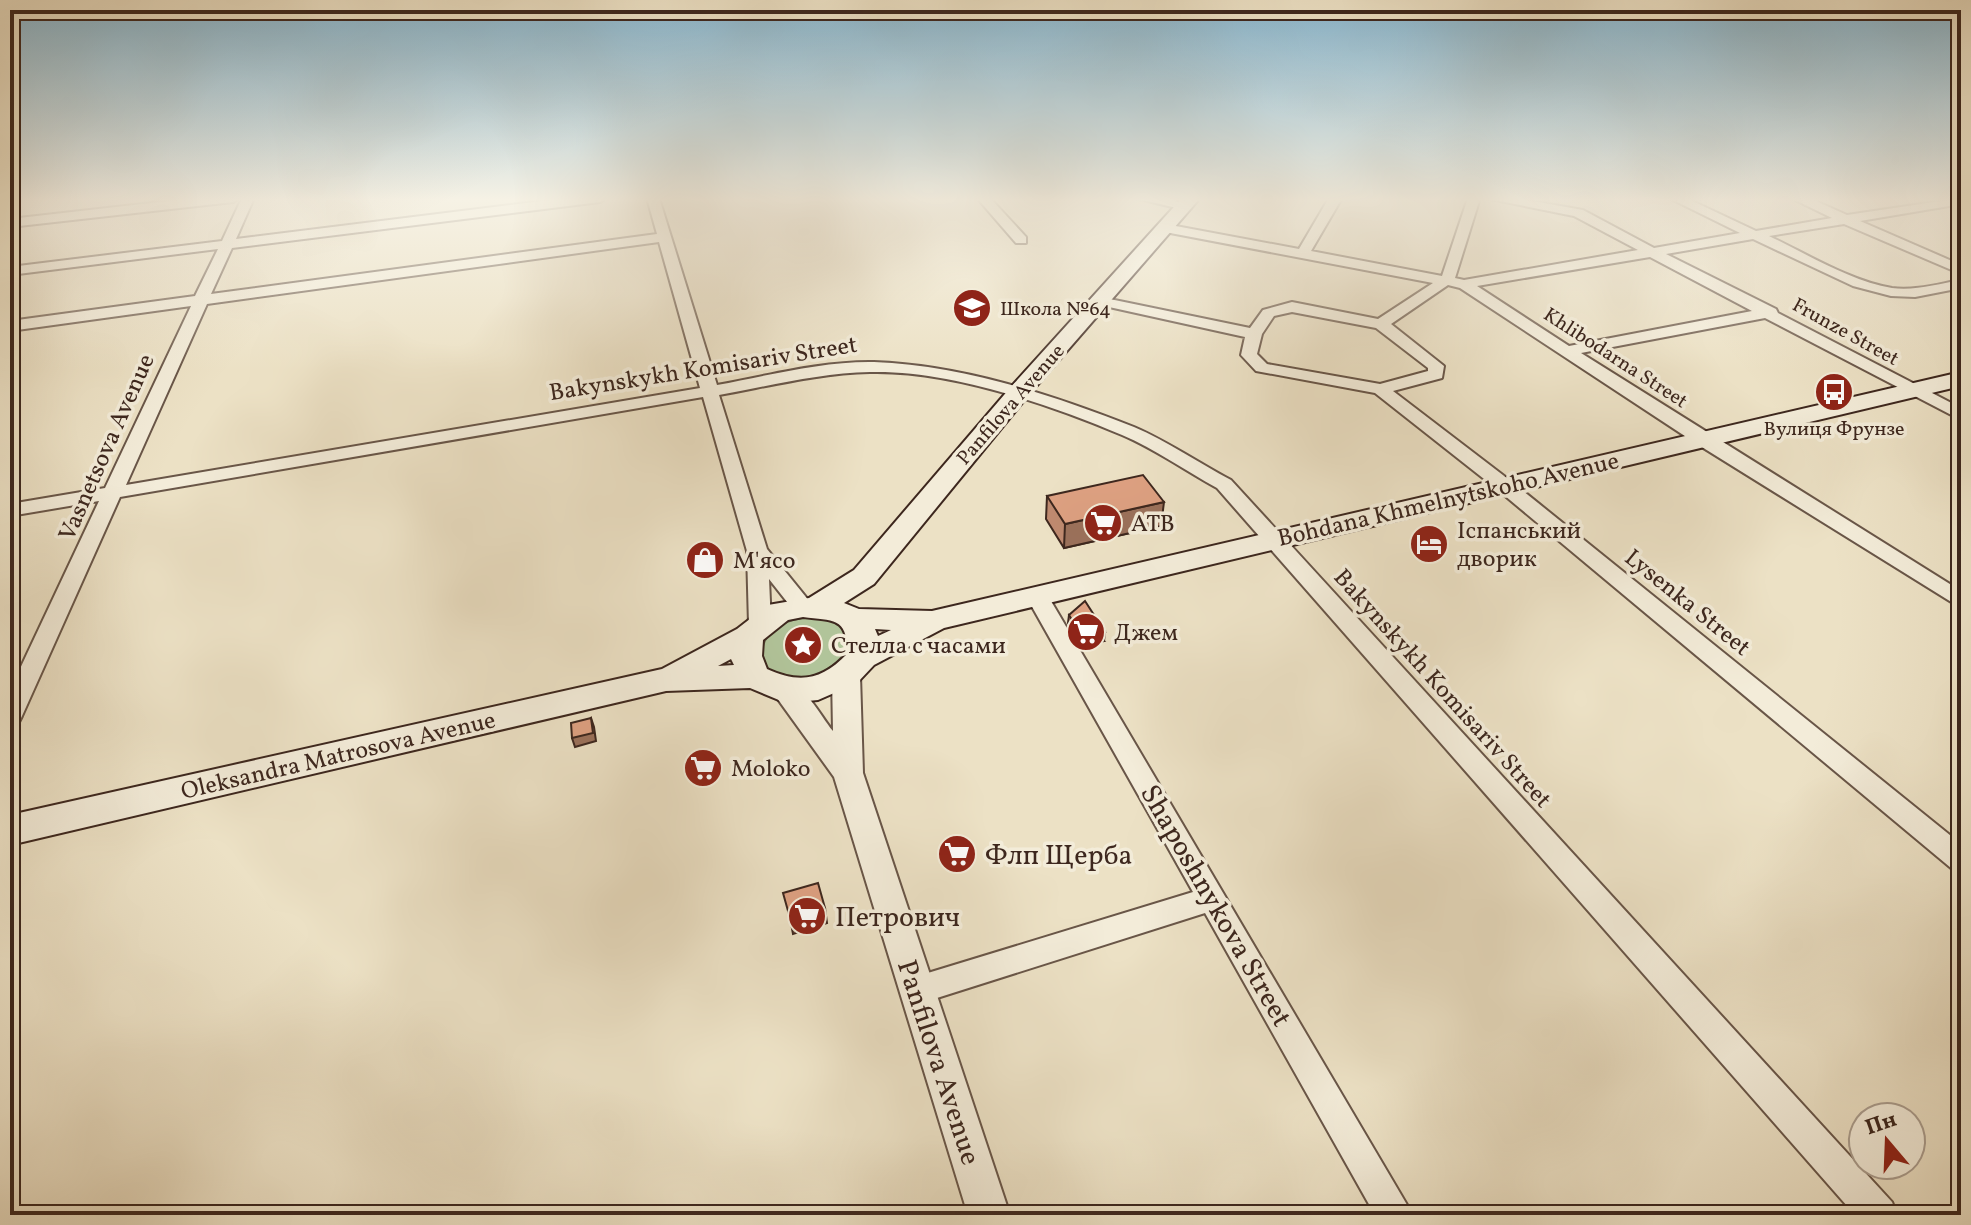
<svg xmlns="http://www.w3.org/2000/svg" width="1971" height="1225" viewBox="0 0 1971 1225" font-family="Vollkorn,serif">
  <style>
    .green { fill: #b1c49a; stroke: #77765c; stroke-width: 2 }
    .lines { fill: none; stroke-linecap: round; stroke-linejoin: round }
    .minor-casing { stroke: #695648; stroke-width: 4 }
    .tertiary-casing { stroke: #695648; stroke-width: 4 }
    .secondary-casing { stroke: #3d271e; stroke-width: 4 }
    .minor { fill: #f3ecd9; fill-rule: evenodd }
    .tertiary { fill: #f3ecd9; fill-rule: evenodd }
    .secondary { fill: #f3ecd9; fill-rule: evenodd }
    .wall { fill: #bf8a70; stroke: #3d271e; stroke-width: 2 }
    .shaded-wall { fill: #9b715b; stroke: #3d271e; stroke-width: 2 }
    .building { fill: #dea182; stroke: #3d271e; stroke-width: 2 }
    .labels { text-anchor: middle; stroke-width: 7; stroke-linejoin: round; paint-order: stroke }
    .far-poi-label { font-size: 20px; fill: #3d271e; stroke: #f3ecd9; text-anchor: start }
    .far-street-label { font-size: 20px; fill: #3d271e; stroke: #f3ecd9 }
    .street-label { font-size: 24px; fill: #3d271e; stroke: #f3ecd9 }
    .poi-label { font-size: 24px; fill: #3d271e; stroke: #f3ecd9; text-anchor: start }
    .near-poi-label { font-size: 28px; fill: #3d271e; stroke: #f3ecd9; text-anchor: start }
    .near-street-label { font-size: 28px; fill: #3d271e; stroke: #f3ecd9 }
  </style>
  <rect width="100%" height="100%" fill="#ece1c5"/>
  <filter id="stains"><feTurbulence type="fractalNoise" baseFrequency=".0025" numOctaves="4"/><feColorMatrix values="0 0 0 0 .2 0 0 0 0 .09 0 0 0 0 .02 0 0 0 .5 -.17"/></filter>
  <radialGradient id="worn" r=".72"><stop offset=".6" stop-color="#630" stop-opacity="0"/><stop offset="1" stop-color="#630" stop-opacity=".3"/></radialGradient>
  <!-- green -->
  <path class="green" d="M813,617C906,628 790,722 761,657C762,629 787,618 813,617Z"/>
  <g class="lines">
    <defs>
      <g id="minor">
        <path d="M195,198H239L233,202L10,227V219Z"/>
        <path d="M242,198H254L236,239L566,198H606L600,202L232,248L211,294L657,234L647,198H659L717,385C767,376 822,361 874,362C962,365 1053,395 1134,427C1167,441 1199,463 1231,480L1892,1202L1897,1215H1855L1217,488C1186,471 1155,449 1122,435C1048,404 950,370 870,372C820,373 769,386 719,395L767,549L814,607L811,612H795L769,579L771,625L768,630H752L749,625L747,551L703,397L120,497L22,716L19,722L10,725V690L99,501L10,516V504L105,488L191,306L10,331V321L195,296L218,249L10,275V267L222,241ZM659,242L700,388L126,485L207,304Z"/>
        <path d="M977,198H990L1026,237V243H1016Z"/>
        <path d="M1135,198H1164L1191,206L1185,210Z"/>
        <path d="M1329,198H1342L1311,251L1442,276L1468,198H1480L1455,278L1464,280L1638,250L1574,216L1485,198H1516L1583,210L1654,248L1740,233L1669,198H1686L1756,231L1832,218L1791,198H1809L1847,215L1961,198V204L1860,221L1961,265V274L1844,224L1769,236C1807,254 1850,281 1892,288C1915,291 1938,284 1961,280V288L1915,297L1891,296L1853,286L1753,239L1666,254L1776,309L1778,313L1961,408V420L1765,318L1581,353L1961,591V608L1697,444L1460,288L1448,285L1391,324L1444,366L1442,378L1393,391L1512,482L1961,844V872L1951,868L1498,490L1375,393L1256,371L1241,355L1245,337L1100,305L1093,301L1100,297L1250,328L1263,310L1292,302L1378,319L1433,283L1165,232L1158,228L1165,224L1299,249ZM1650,257L1752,311L1569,346L1477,286ZM1292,312L1376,328L1428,368V371L1380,384L1267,364L1257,354L1262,334L1274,316Z"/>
        <path d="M1037,589L1045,591L1048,596L1413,1215H1375L1205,913L918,1004L907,1000L903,990L907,980L918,976L1193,892L1026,596L1029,591Z"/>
      </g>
      <path id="tertiary" d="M846,665L856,668L860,675L863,773L1010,1215H968L834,777L772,691L776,684C802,676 818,713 833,731L832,675L836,668Z"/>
      <path id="secondary" d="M1182,198H1200L1026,398L874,584L844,603L859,609L932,611L1961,372V386L944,628L874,665L857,683L818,700L786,703L750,688L666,691L10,845V815L662,669L737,629L768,605L809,598L854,570L1010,388ZM803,617C834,621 848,617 847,654C822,680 800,684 767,669L762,656L763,640L788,620ZM875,629L891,630L878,636ZM731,659L734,665L718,666Z"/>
    </defs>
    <!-- minor casing -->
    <use href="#minor" class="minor-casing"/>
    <!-- tertiary casing -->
    <use href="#tertiary" class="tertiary-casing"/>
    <!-- secondary casing -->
    <use href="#secondary" class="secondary-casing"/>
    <!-- minor -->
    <use href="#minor" class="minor"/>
    <!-- tertiary -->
    <use href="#tertiary" class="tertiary"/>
    <!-- secondary -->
    <use href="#secondary" class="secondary"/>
  </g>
  <!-- wall -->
  <g class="wall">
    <path d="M1047,496L1161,526L1064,548L1046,519Z"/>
    <path d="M1069,615L1104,641L1082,646L1068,623Z"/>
  </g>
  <!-- shaded-wall -->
  <g class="shaded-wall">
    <path d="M1164,502L1161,526L1064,548L1065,524Z"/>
    <path d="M1105,632L1104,641L1082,646L1083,638Z"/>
    <path d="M591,718L594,727L596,741L575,747L572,738Z"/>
    <path d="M825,908L827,923L793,934L790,918Z"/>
  </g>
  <!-- building -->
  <g class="building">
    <path d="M1143,475L1164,502L1065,524L1047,496Z"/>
    <path d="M1085,601L1105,632L1083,638L1069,615Z"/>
    <path d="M591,718L593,733L572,738L571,723Z"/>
    <path d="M818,883L825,908L790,918L783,893Z"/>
  </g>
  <!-- sky -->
  <linearGradient id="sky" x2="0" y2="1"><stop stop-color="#88b8d2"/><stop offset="0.54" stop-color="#f6f2e5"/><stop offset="1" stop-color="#f6f2e5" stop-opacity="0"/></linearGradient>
  <rect width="1971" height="370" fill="url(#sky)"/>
  <!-- icons -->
  <defs>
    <symbol id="school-disc" viewBox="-11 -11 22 22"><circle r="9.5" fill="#8f2418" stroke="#f3ecd9"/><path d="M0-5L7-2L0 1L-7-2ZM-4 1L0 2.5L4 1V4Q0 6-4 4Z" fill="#fff"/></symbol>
    <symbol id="bus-disc" viewBox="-11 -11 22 22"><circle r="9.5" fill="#8f2418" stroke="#f3ecd9"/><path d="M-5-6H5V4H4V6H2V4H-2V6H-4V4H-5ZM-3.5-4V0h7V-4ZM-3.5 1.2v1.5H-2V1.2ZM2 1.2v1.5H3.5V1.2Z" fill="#fff"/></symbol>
    <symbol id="supermarket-disc" viewBox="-11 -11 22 22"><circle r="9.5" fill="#8f2418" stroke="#f3ecd9"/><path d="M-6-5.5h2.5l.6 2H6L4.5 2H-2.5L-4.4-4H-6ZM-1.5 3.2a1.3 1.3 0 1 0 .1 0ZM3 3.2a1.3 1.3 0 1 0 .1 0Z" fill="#fff"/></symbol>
    <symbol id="hotel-disc" viewBox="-11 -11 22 22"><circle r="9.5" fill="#8f2418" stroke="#f3ecd9"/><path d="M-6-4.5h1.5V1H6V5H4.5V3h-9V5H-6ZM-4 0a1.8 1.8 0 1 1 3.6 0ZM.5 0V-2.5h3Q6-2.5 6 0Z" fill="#fff"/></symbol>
    <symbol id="shop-disc" viewBox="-11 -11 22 22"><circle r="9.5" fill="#8f2418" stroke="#f3ecd9"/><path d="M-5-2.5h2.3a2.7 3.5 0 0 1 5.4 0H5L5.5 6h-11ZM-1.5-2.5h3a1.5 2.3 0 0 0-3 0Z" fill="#fff"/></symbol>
    <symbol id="sight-disc" viewBox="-11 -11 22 22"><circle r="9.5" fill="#8f2418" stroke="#f3ecd9"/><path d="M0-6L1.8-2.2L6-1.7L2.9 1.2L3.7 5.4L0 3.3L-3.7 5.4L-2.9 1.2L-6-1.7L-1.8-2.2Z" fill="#fff"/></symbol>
  </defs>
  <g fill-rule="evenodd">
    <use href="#school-disc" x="950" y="286" width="44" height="44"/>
    <use href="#bus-disc" x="1812" y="370" width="44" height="44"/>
    <use href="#supermarket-disc" x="1081" y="501" width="44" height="44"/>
    <use href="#hotel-disc" x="1407" y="522" width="44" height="44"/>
    <use href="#shop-disc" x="683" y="538" width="44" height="44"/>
    <use href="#supermarket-disc" x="1064" y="610" width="44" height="44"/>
    <use href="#sight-disc" x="781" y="623" width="44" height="44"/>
    <use href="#supermarket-disc" x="681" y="746" width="44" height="44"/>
    <use href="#supermarket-disc" x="935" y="832" width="44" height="44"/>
    <use href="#supermarket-disc" x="785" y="894" width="44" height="44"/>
  </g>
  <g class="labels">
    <!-- far-poi labels -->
    <g class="far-poi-label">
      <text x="1000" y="315">Школа №64</text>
      <text x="1834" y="435" text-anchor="middle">Вулиця Фрунзе</text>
    </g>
    <!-- far-street labels -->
    <g class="far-street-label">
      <text transform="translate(1846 331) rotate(29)" y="7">Frunze Street</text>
      <text transform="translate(1616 357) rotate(33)" y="7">Khlibodarna Street</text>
      <text transform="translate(1010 404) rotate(-49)" y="7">Panfilova Avenue</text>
    </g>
    <!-- street labels -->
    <g class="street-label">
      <text transform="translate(703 368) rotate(-9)" y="8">Bakynskykh Komisariv Street</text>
      <text transform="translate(106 447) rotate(-66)" y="8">Vasnetsova Avenue</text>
      <text transform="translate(1448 499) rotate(-13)" y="8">Bohdana Khmelnytskoho Avenue</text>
      <text transform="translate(1688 602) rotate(39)" y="8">Lysenka Street</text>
      <text transform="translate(1443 688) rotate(48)" y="8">Bakynskykh Komisariv Street</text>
      <text transform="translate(338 755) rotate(-13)" y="8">Oleksandra Matrosova Avenue</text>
    </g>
    <!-- poi labels -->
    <g class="poi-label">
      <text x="1131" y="531">ATB</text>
      <text x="1457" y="538">Іспанський<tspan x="1457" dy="28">дворик</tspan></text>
      <text x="733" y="568">М'ясо</text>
      <text x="1114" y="640">Джем</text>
      <text x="831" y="653">Стелла с часами</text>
      <text x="731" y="776">Moloko</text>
    </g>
    <!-- near-poi labels -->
    <g class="near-poi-label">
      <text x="985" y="864">Флп Щерба</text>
      <text x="835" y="926">Петрович</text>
    </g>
    <!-- near-street labels -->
    <g class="near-street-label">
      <text transform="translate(1217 905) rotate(60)" y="10">Shaposhnykova Street</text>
      <text transform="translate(940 1062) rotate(72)" y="10">Panfilova Avenue</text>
    </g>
  </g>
  <!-- margin -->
  <rect width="1971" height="1225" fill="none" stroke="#ece1c5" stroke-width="40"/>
  <rect x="12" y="12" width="1947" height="1201" fill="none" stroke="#3d271e" stroke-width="4"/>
  <rect x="20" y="20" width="1931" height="1185" fill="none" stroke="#3d271e" stroke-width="2"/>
  <!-- north arrow -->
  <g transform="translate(1887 1141) rotate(341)"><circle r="38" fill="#f3ecd9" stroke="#aa9d8e" stroke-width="2"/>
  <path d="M0-6L14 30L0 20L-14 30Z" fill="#8f2418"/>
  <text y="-12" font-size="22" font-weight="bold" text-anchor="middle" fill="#3d271e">Пн</text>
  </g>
  <rect width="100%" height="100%" filter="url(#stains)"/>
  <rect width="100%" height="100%" fill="url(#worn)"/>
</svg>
